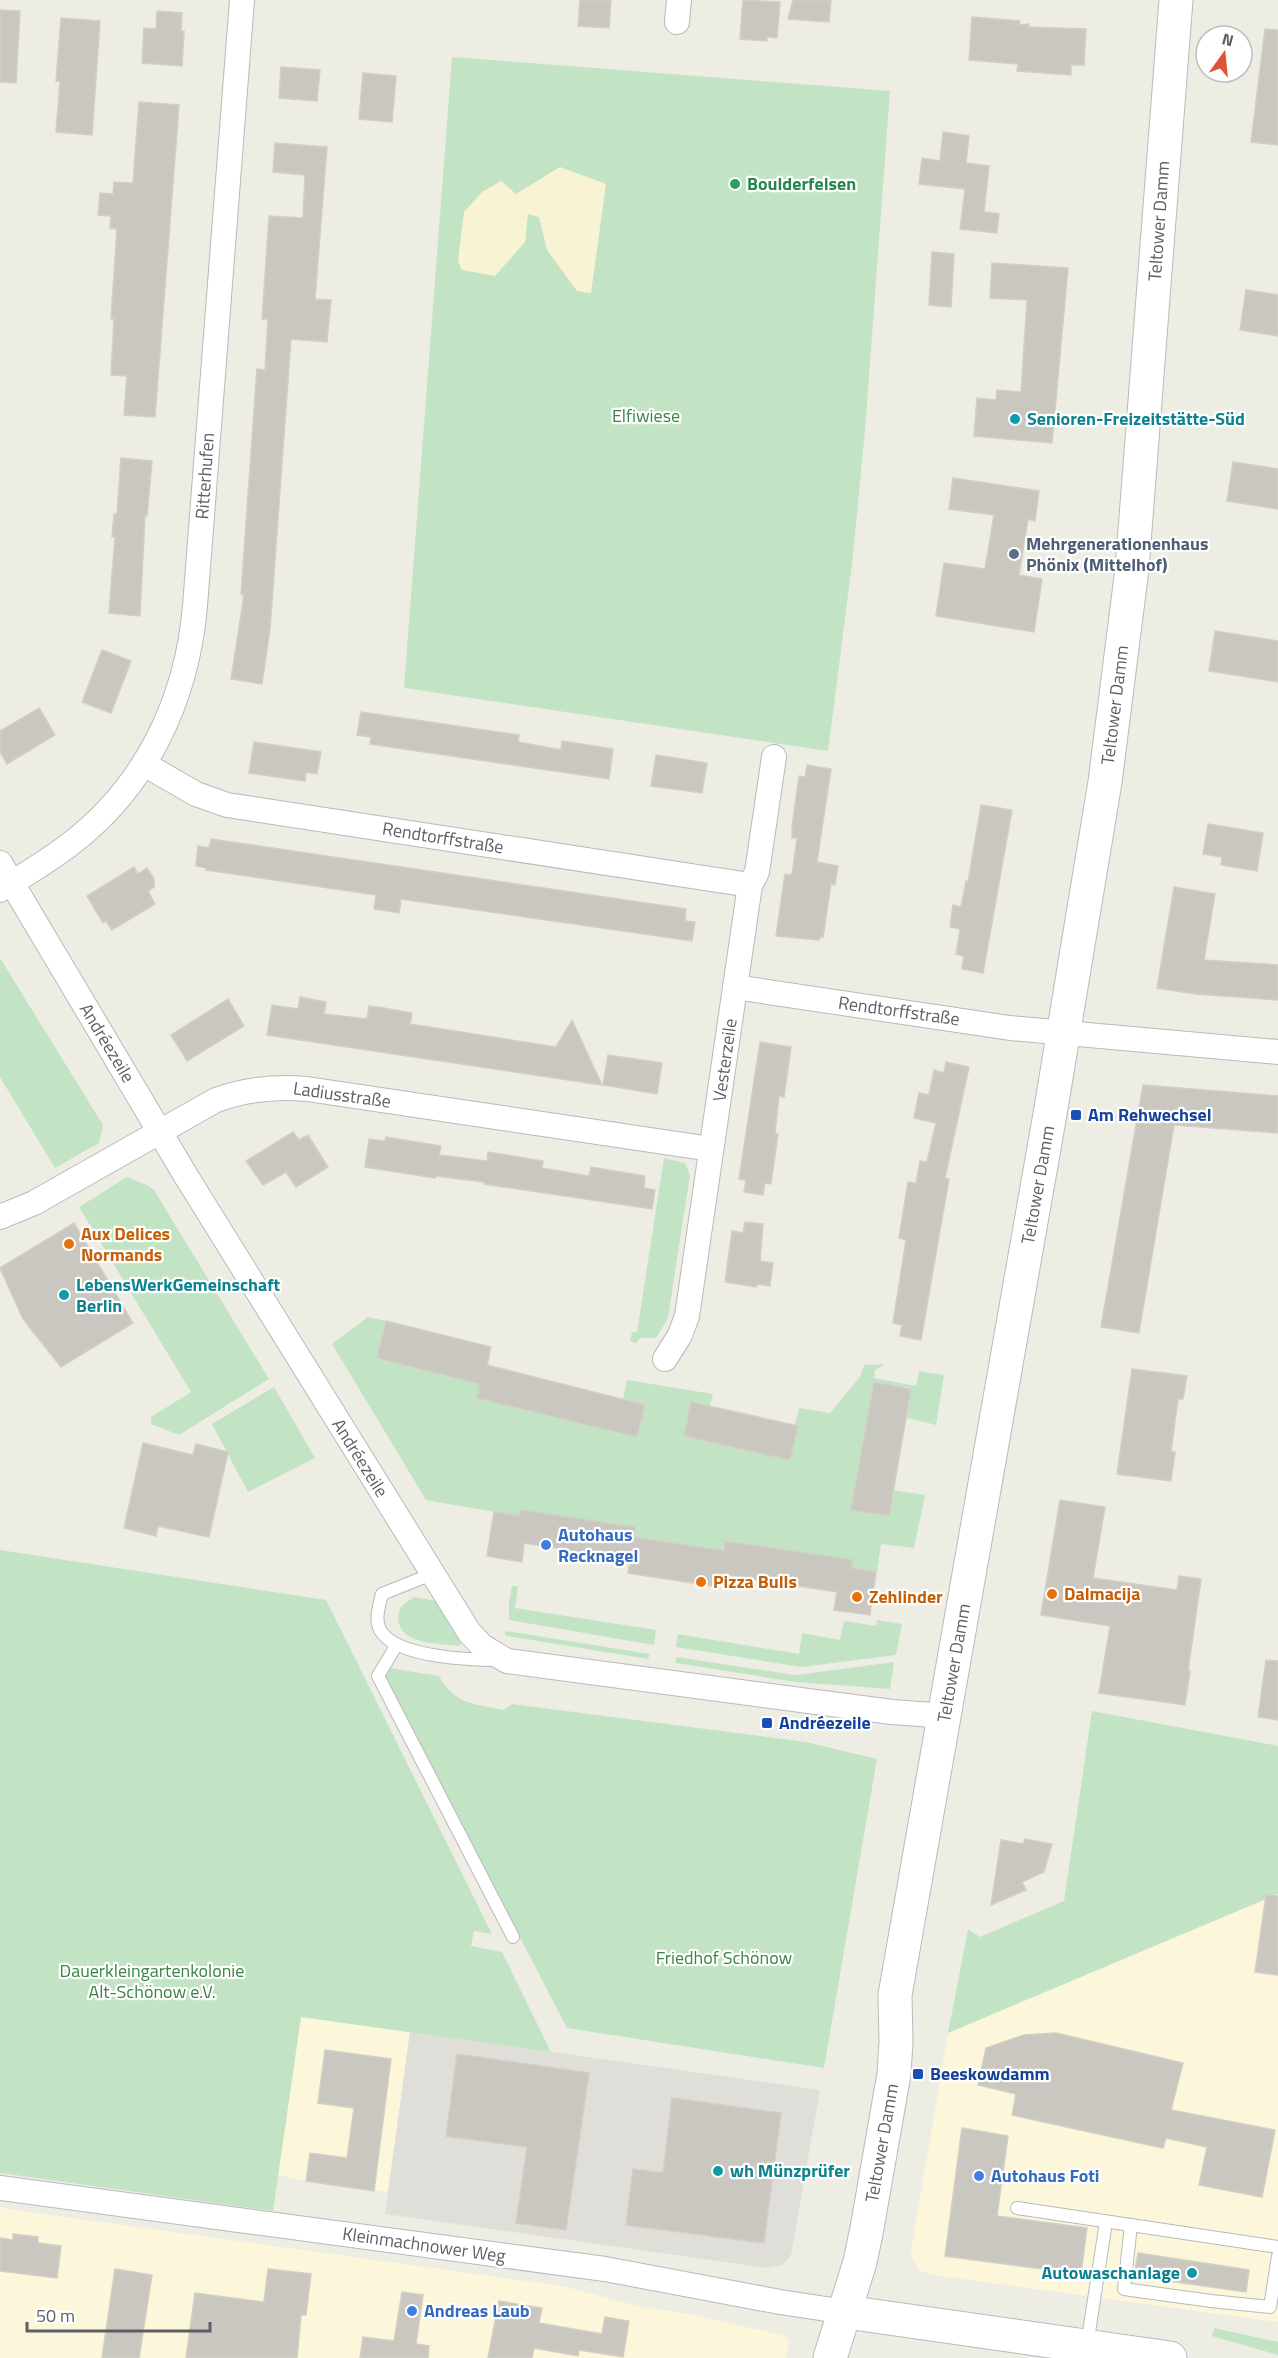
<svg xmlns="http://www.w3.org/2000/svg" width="1278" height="2358" viewBox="0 0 1278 2358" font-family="'Titillium Web',sans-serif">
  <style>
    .commercial { fill: #fcf7db }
    .industrial { fill: #e0ded8 }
    .green { fill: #c2e4c5 }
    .sand { fill: #f8f3d5 }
    .building { fill: #cac7c1; stroke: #d2cfc3; stroke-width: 1.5 }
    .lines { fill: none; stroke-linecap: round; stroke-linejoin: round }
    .lane-casing { stroke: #b7b9be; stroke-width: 14 }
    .street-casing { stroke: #b7b9be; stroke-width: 26 }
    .secondary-casing { stroke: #b8babf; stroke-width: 35 }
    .lane { stroke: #fff; stroke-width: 12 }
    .street { stroke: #fff; stroke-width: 24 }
    .secondary { stroke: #fff; stroke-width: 33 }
    .leisure-dot { fill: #2e9e5b; stroke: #fff; stroke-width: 2 }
    .culture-dot { fill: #0f9aa8; stroke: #fff; stroke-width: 2 }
    .service-dot { fill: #5c6f8a; stroke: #fff; stroke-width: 2 }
    .transit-dot { fill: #1a4fb4; stroke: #fff; stroke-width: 2 }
    .food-dot { fill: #e8710a; stroke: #fff; stroke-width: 2 }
    .shop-dot { fill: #3f7fe0; stroke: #fff; stroke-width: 2 }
    .labels { text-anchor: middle; stroke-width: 4.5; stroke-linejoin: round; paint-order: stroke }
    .leisure-label { font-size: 18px; font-weight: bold; fill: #27864d; stroke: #fff; text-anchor: start }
    .street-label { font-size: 18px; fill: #5c5f64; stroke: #fff }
    .park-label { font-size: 18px; fill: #3a8544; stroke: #fff }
    .culture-label { font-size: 18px; font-weight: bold; fill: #0d838f; stroke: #fff; text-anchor: start }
    .service-label { font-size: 18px; font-weight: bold; fill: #4e5e75; stroke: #fff; text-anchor: start }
    .transit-label { font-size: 18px; font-weight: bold; fill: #164399; stroke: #fff; text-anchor: start }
    .food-label { font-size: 18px; font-weight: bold; fill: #c56008; stroke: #fff; text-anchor: start }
    .shop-label { font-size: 18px; font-weight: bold; fill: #366cbe; stroke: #fff; text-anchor: start }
  </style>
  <rect width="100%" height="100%" fill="#eeede4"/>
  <!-- commercial -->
  <g class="commercial">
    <path d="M1278,1894V2322L933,2275L923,2272L918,2269L911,2255L912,2246L948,2033Z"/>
    <path d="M301,2017L410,2032L388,2192L306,2181L278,2175Z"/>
    <path d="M0,2208L562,2286L641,2307L694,2315L782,2335L786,2337L789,2344L786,2358H0Z"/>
  </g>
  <!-- industrial -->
  <path class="industrial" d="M410,2032L820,2090L791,2255L782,2265L768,2268L385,2214Z"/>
  <!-- green -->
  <g class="green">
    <path d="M452,57L890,91L865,431L852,564L828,751L404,688Z"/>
    <path d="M0,958L103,1125L99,1143L55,1168L0,1077Z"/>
    <path d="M664,1158L685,1163L690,1175L668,1318L656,1338H640L636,1343L630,1341L632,1332H637Z"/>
    <path d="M127,1177L149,1186L154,1190L269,1379L179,1435L151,1424V1417L191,1392L79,1207Z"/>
    <path d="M368,1317L386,1321L377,1358L480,1384L478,1398L637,1437L645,1405L623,1399L627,1380L713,1394L710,1406L691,1403L684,1436L790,1460L798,1426L795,1425L799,1408L830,1413L860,1377L864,1365L885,1364L875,1370L874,1378L916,1386L919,1371L944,1375L936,1425L907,1418L911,1388L874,1382L852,1510L888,1516L893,1490L925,1495L914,1548L881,1544L877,1572L851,1568L852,1560L726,1541L724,1551L634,1537V1527L520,1510L519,1516L426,1500L332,1344Z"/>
    <path d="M274,1387L315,1458L248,1492L212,1424Z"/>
    <path d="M0,1550L326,1600L492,1934L474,1931L471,1946L502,1952L551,2052L301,2017L273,2211L0,2173Z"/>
    <path d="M512,1586H518L515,1608L656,1630L654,1645L509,1620V1602Z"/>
    <path d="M415,1597L436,1601L461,1642L460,1645L458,1646C438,1643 399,1645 398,1618C398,1607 405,1602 415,1597Z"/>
    <path d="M877,1620L902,1624L896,1655L801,1667L676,1647L678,1634L799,1654L802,1633L840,1640L844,1621L876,1626Z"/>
    <path d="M506,1631L650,1654L648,1659L513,1637L505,1635Z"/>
    <path d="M676,1657L796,1675L894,1662L890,1689L795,1682L676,1663Z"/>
    <path d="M389,1668L439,1676C455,1705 475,1704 504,1710L512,1704L806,1742L877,1759L824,2068L567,2028L383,1673Z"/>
    <path d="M1092,1711L1278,1746V1894L948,2033L968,1929L980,1937L1064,1901Z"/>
    <path d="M1214,2328L1278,2342V2355L1212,2336Z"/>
  </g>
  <!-- sand -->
  <path class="sand" d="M560,167L606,184L591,293L577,291L547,250L539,217L528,214L525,242L495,276L462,270L458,261L464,212L482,192L501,181L516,194Z"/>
  <!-- building -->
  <g class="building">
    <path d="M580,0H611L609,28L578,26Z"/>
    <path d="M743,0L780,2L777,38L767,37V41L740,39Z"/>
    <path d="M793,0H831L829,22L788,19Z"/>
    <path d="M0,10L20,11L16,83L0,82Z"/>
    <path d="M157,11L182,13L181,31H184L182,66L142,63L144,28L156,29Z"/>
    <path d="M972,17L1020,21L1019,25L1029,24L1028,27L1086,29L1084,65H1071V75L1017,71L1018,64L969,60Z"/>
    <path d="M61,18L100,21L92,135L56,132L60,82L56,81Z"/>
    <path d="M1265,29L1278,30V145L1251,142Z"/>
    <path d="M281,67L320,70L317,101L279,98Z"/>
    <path d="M363,73L396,76L392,122L359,119Z"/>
    <path d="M139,102L179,105L155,417L124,415L127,376L111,375L114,319H111L117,229L110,228L111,216L98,215L100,193L113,194L114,182L133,183Z"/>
    <path d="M943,132L969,136L966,163L989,166L984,212L999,214L997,233L960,229L965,189L919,184L922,158L940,161Z"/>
    <path d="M275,143L327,147L315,299L331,300L327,342L291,339L270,629L262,684L231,679L244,595L241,594L257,369L265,370L268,319H262L269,216L303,218L305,175L273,172Z"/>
    <path d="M932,252L954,254L951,307L929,305Z"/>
    <path d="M992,263L1068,268L1052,443L974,436L977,398L996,400L997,390L1021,392L1027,300L990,298Z"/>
    <path d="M1246,290L1278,295V336L1240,330Z"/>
    <path d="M121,458L152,461L147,516H145L140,616L109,613L115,537H112L114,514H117Z"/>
    <path d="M1233,462L1278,469V509L1227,501Z"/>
    <path d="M953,478L1039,491L1035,521L1028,519L1019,575L1042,579L1034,632L936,616L944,563L985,569L994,515L949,509Z"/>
    <path d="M1215,631L1278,641V682L1209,671Z"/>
    <path d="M102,650L131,661L111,713L82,702Z"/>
    <path d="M39,708L55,735L7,764L0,752V731Z"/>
    <path d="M361,712L519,735L518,742L561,750L562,741L613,749L609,779L370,744L371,737L357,735Z"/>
    <path d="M254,742L321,752L317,774L306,772L305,781L249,773Z"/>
    <path d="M656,755L707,763L702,793L651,786Z"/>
    <path d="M807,765L831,769L817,862L838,866L835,885L831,884L823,937H820L819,940L776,936L785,874L792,875L797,838H792V827L799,776L805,777Z"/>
    <path d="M981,805L1012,810L983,973L962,969L964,956L956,954L960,929L950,927L953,905L961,907L966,881L968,882Z"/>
    <path d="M1208,824L1263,833L1257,871L1221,865L1222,857L1203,854Z"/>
    <path d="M211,839L686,909L685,921L695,922L692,941L401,899L399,913L374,909L376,895L206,870V868L196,866L198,846L209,848Z"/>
    <path d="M134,867L138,874L147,868L154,879V887L148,891L155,904L112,930L106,921L103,923L87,896Z"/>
    <path d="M1174,887L1215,894L1204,960L1278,965V1000L1196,994L1157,988Z"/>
    <path d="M300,997L326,1002L324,1014L367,1019L369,1006L384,1008L412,1013L410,1024L556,1047L572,1020L602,1085L267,1035L272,1005L298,1009Z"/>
    <path d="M228,999L244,1026L187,1061L171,1035Z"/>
    <path d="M760,1042L791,1047L784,1097L779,1096L775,1133L778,1134L771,1184L765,1183L763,1195L744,1192L746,1180L739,1179Z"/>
    <path d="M608,1055L662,1063L657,1094L603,1085Z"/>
    <path d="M946,1062L969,1067L945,1178L949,1179L921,1340L900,1336L902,1325L893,1323L906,1240L899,1238L908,1182L916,1183L920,1161L927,1162L936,1123L914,1118L919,1093L929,1095L934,1070L944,1073Z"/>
    <path d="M1143,1085L1278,1096V1133L1174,1125L1139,1333L1101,1327Z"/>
    <path d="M293,1132L299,1140L308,1135L328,1167L296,1187L286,1172L263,1185L246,1161Z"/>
    <path d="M386,1137L441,1146L439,1155L487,1161L488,1152L543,1161L542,1168L589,1176L591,1167L645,1176L644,1188L655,1190L652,1209L484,1184V1182L436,1176L435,1178L365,1167L369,1139L385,1141Z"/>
    <path d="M745,1222L763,1224L760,1261L773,1263L770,1286L757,1284L756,1287L725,1282L732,1231L743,1233Z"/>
    <path d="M74,1223L133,1323L61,1367L23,1319L0,1268Z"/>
    <path d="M386,1321L491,1347L487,1365L645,1405L637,1437L477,1398L480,1384L377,1358Z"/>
    <path d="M1132,1369L1187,1376L1183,1399H1178L1171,1452H1175L1171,1481L1117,1474Z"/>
    <path d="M874,1382L911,1389L889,1516L851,1510Z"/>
    <path d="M691,1402L798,1426L790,1460L684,1436Z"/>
    <path d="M143,1443L193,1455L196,1444L228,1452L209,1537L158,1526L156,1536L124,1528Z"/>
    <path d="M1060,1500L1105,1507L1093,1578L1177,1590L1179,1576L1201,1579L1188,1671H1190L1185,1705L1099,1693L1110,1626L1041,1615Z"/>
    <path d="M520,1510L635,1527L634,1537L724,1551L725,1541L853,1560L851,1568L876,1572L870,1615L834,1610L837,1592L720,1574L718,1587L628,1573L630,1560L524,1543L522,1562L487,1556L494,1512L519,1516Z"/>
    <path d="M1266,1660L1278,1661V1720L1258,1717Z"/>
    <path d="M1025,1839L1052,1844L1044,1872L1022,1882L1026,1890L991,1905L1001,1840L1023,1844Z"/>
    <path d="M1266,1895L1278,1896V1975L1255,1972Z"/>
    <path d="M1056,2033L1183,2063L1171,2110L1275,2130L1262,2197L1199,2185L1207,2147L1166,2138L1163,2148L1012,2115L1016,2094L978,2085L986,2048L1024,2035Z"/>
    <path d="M325,2050L391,2059L374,2191L306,2181L310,2153L347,2158L354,2108L318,2103Z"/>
    <path d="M457,2054L589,2073L566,2230L516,2223L527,2147L446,2136Z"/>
    <path d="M672,2098L781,2113L764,2243L626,2225L633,2169L663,2173Z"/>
    <path d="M962,2128L1008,2136L997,2216L1087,2228L1081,2274L945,2256Z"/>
    <path d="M13,2234L38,2237V2243L61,2246L57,2278L0,2271V2238L13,2240Z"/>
    <path d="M1138,2253L1249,2270L1246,2292L1134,2276Z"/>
    <path d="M115,2269L152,2275L139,2358H102Z"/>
    <path d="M268,2269L311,2274L306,2315H301L297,2358H186L195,2293L264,2302Z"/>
    <path d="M402,2292L423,2295L416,2344L429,2346L428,2358H360L363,2337L394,2341Z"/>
    <path d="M499,2301L542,2308L539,2323L602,2334L605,2317L629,2321L623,2357L579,2350L578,2356L534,2348L532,2358H488Z"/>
  </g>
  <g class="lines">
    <defs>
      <g id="lane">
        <path d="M432,1574L382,1594C379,1606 373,1623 383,1634C401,1657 470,1660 499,1660"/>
        <path d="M396,1646L378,1676L513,1937"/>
        <path d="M1017,2208L1278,2247"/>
        <path d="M1131,2225L1124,2289L1211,2301L1270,2307L1278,2256"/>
        <path d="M1087,2345L1106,2222"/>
      </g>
      <g id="street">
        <path d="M677,22L679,0"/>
        <path d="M144,764L196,794L227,805L750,885"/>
        <path d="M0,863L186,1176L469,1632L482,1646L507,1661L892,1712L946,1716"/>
        <path d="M0,890C23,876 47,862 69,845C146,787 187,700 195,606L242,0"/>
        <path d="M735,987L1010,1028L1278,1052"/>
        <path d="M0,1217L34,1203L216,1100C247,1089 275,1086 307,1089L711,1149"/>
        <path d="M665,1359L680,1335L687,1316L750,885L757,872L774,757"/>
        <path d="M0,2188L605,2269L780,2302L846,2312"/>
      </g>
      <g id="secondary">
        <path d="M846,2312L1170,2358"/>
        <path d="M830,2358L860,2262L867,2228L894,2074L896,2042L895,1995L1050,1114L1105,782L1132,569L1176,0"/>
      </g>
    </defs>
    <!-- lane casing -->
    <use href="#lane" class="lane-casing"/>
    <!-- street casing -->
    <use href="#street" class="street-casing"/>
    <!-- secondary casing -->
    <use href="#secondary" class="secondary-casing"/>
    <!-- lane -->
    <use href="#lane" class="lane"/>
    <!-- street -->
    <use href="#street" class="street"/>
    <!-- secondary -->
    <use href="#secondary" class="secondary"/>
  </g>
  <!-- markers -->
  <circle class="leisure-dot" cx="735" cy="184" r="6"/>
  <g class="culture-dot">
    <circle cx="1015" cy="419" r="6"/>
    <circle cx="64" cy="1295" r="6"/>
    <circle cx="718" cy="2171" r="6"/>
    <circle cx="1192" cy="2273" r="6"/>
  </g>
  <circle class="service-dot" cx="1014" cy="554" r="6"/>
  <g class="transit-dot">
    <rect x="1070" y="1109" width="12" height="12" rx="3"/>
    <rect x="761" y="1717" width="12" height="12" rx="3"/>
    <rect x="912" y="2068" width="12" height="12" rx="3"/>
  </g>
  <g class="food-dot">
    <circle cx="69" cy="1244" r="6"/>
    <circle cx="701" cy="1582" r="6"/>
    <circle cx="1052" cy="1594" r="6"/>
    <circle cx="857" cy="1597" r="6"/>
  </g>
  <g class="shop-dot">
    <circle cx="546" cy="1545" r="6"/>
    <circle cx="979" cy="2176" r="6"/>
    <circle cx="412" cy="2311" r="6"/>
  </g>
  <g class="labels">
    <!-- leisure labels -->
    <g class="leisure-label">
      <text x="747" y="190">Boulderfelsen</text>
    </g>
    <!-- street labels -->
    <g class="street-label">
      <text transform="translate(1159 221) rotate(-86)" y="6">Teltower Damm</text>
      <text transform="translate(205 476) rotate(-86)" y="6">Ritterhufen</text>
      <text transform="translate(1115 705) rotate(-83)" y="6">Teltower Damm</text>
      <text transform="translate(443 838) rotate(9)" y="6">Rendtorffstraße</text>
      <text transform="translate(899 1011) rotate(8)" y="6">Rendtorffstraße</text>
      <text transform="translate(107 1043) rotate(59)" y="6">Andréezeile</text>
      <text transform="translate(725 1060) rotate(-82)" y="6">Vesterzeile</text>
      <text transform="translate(342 1095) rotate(8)" y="6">Ladiusstraße</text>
      <text transform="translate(1038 1185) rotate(-80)" y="6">Teltower Damm</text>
      <text transform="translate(360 1458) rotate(58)" y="6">Andréezeile</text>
      <text transform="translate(954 1663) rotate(-80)" y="6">Teltower Damm</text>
      <text transform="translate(882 2143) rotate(-80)" y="6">Teltower Damm</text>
      <text transform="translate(424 2245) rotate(8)" y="6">Kleinmachnower Weg</text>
    </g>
    <!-- park labels -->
    <g class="park-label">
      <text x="646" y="422">Elfiwiese</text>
      <text x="724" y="1964">Friedhof Schönow</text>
      <text x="152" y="1977">Dauerkleingartenkolonie<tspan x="152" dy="21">Alt-Schönow e.V.</tspan></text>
    </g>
    <!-- culture labels -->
    <g class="culture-label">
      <text x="1027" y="425">Senioren-Freizeitstätte-Süd</text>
      <text x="76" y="1291">LebensWerkGemeinschaft<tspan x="76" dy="21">Berlin</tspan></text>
      <text x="730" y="2177">wh Münzprüfer</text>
      <text x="1180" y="2279" text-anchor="end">Autowaschanlage</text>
    </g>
    <!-- service labels -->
    <g class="service-label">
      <text x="1026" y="550">Mehrgenerationenhaus<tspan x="1026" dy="21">Phönix (Mittelhof)</tspan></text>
    </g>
    <!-- transit labels -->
    <g class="transit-label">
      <text x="1088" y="1121">Am Rehwechsel</text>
      <text x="779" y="1729">Andréezeile</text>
      <text x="930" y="2080">Beeskowdamm</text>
    </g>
    <!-- food labels -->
    <g class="food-label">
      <text x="81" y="1240">Aux Delices<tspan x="81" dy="21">Normands</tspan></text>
      <text x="713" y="1588">Pizza Bulls</text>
      <text x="1064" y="1600">Dalmacija</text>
      <text x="869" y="1603">Zehlinder</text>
    </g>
    <!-- shop labels -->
    <g class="shop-label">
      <text x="558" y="1541">Autohaus<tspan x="558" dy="21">Recknagel</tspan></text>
      <text x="991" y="2182">Autohaus Foti</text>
      <text x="424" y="2317">Andreas Laub</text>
    </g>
  </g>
  <!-- north arrow -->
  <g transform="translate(1224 54) rotate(15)"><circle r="28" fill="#ffffff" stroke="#bebfc1" stroke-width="1.5"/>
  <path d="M0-4.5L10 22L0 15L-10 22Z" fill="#e05338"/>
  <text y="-9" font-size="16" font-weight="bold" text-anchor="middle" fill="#5c5f64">N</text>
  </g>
  <!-- scale -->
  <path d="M27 2322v9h183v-9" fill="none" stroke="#5c5f64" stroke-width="3"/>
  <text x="36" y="2322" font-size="18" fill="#5c5f64" stroke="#ffffff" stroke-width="4.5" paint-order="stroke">50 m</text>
</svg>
